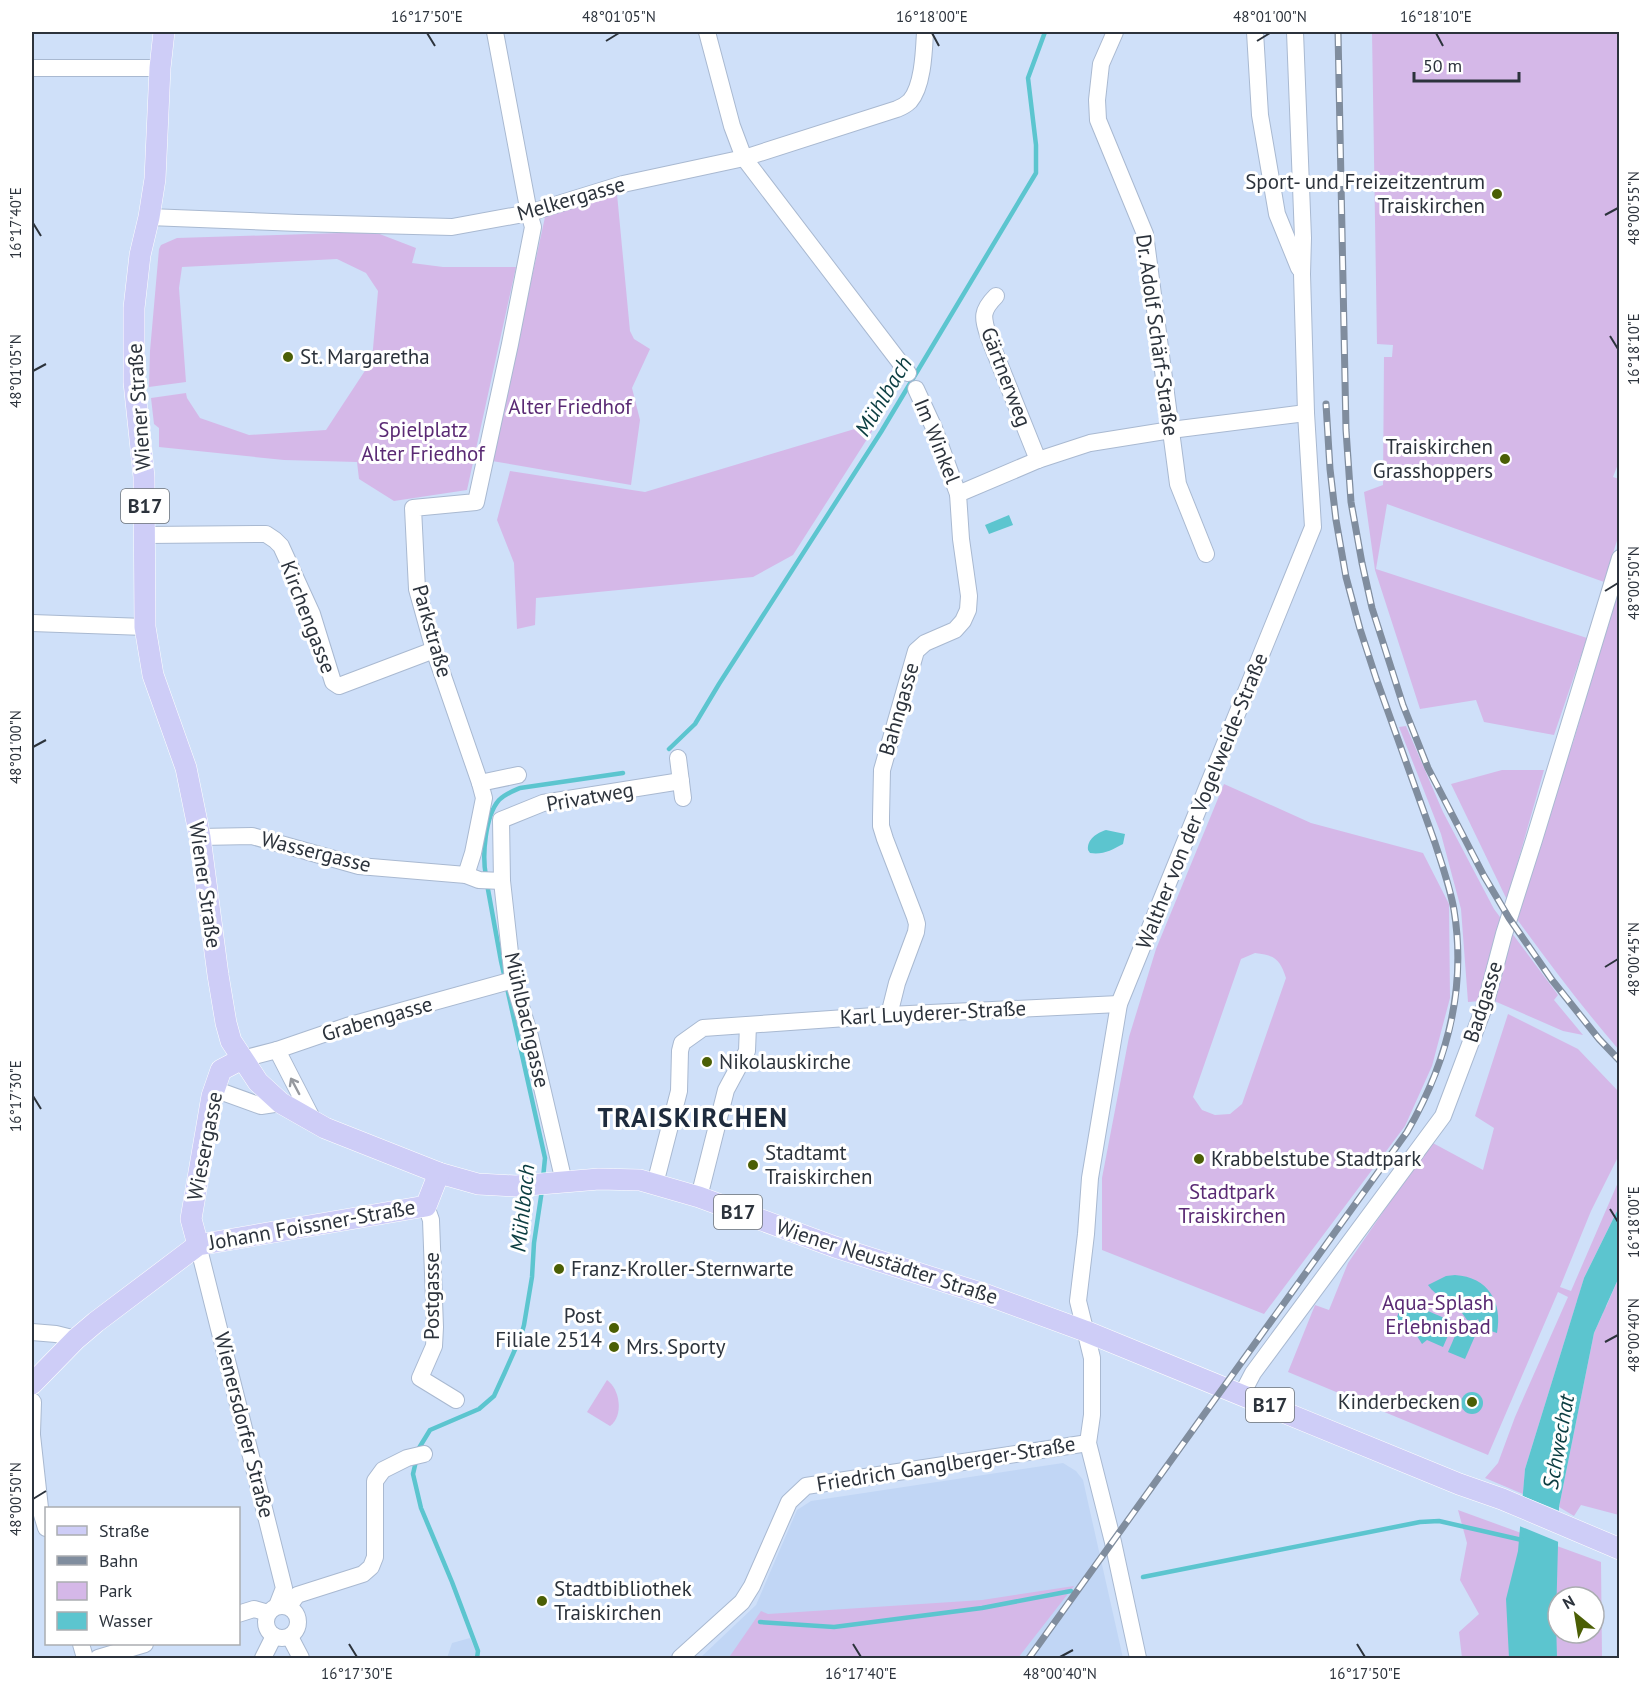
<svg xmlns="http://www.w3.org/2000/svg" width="1651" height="1690" viewBox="0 0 1651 1690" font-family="'PT Sans',sans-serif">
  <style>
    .built { fill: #c1d6f5 }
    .green { fill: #d5b8e8; fill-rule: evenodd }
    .water { fill: #5cc5cf }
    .pier { fill: #cfe0f9 }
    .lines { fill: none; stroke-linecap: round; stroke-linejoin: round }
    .stream { stroke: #5cc5cf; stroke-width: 4.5 }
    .minor-casing { stroke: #a9b9d1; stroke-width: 18 }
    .major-casing { stroke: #fff; stroke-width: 22 }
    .minor { stroke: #fff; stroke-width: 16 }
    .major { stroke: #cecdf7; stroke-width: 21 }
    .rail-casing { stroke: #808d9e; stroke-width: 7 }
    .rail { stroke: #fff; stroke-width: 4.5; stroke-dasharray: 14; stroke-linecap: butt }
    .oneway { stroke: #96999e }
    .ticks { fill: none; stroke: #2c333c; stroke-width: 2 }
    .poi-dot { fill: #4b5f05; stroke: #fff; stroke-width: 2 }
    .labels { text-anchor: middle; stroke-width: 6; stroke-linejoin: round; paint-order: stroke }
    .shield { fill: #fff; stroke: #6b7076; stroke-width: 1.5 }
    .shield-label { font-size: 20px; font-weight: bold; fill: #2c333c }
    .poi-label { font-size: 21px; fill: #2c333c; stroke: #fff; text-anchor: start }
    .street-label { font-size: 21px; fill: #2c333c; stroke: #fff }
    .park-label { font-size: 21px; fill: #5a2a74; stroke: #fff }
    .water-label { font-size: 22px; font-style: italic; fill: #0b3d41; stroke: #fff }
    .district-label { font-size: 27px; font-weight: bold; letter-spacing: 1.5px; fill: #1e2b3d; stroke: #fff }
    .neatline { fill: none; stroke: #2c333c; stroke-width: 2 }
    .ticks-label { font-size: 15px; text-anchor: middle; fill: #2c333c }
  </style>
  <rect width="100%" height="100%" fill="#cfe0f9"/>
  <!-- built -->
  <g class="built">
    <path d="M1063,1463L1076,1471L1083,1480L1123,1658H700L756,1605L797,1510L811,1501Z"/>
    <path d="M470,1638L479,1658H447L452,1643Z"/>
  </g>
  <!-- green -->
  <g class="green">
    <path d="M1372,32H1619L1620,459L1613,477L1619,479L1620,531L1604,582L1387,504L1376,569L1587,638L1554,735L1484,722L1476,700L1420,709L1375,570L1364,492L1383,485L1384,357H1392L1393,345L1377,344Z"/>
    <path d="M617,194L630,331L634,339L650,349L632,388L640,420L631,485L492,461L545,217Z"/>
    <path d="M340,233H377L416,248L412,263L443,267H516L467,490L394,501L359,479L357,462L284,460L159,447V428L154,424L151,398L186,393L187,398L200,418L249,435L326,430L372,360L378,291L366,273L337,259L182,267L179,288L186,382L149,387L150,351L159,249L161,245L177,238Z"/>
    <path d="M878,422L793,555L753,577L536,598L535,625L517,629L514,563L497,520L510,471L645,492Z"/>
    <path d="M1619,584V1050C1582,1007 1548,962 1514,915L1560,772L1573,743Z"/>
    <path d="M1406,726L1443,812L1494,909L1558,995L1554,1000L1583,1035L1563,1031L1492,1000L1468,1002L1461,909L1441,834L1399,727Z"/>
    <path d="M1502,770H1544L1507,900L1451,784Z"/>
    <path d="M1224,784L1311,823L1423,853L1449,904L1450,998L1432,1066L1405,1126L1264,1314L1102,1250V1178L1129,1037L1156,949ZM1255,953C1274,955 1280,959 1286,978L1242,1104L1230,1114L1215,1115L1202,1110L1193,1097L1241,959Z"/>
    <path d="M1508,1014L1578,1049L1619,1092V1155L1591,1211L1560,1287L1571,1291L1619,1180V1207L1584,1278L1579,1295L1606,1307L1619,1277V1515L1581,1505L1574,1516L1559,1507L1594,1333L1603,1313L1577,1301L1525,1469L1523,1494L1485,1478L1498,1463L1515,1417L1568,1297L1558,1292L1488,1455L1288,1372L1315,1305L1329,1310L1348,1263L1431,1142L1483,1170L1494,1128L1475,1116Z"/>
    <path d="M607,1380C620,1389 624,1416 610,1426L587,1412Z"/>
    <path d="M1458,1510L1601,1562L1602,1658H1462L1459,1632L1479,1614L1460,1580L1467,1543ZM1558,1597H1594V1633H1558Z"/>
    <path d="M1074,1586L1018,1658H739L730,1656L761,1611L768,1614L982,1600Z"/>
  </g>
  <!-- water -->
  <g class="water">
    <path d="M1009,515L1013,525L989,534L985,525Z"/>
    <path d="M1106,830L1125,834L1123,844C1112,850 1103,855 1090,853L1088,850C1087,839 1097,833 1106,830Z"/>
    <path d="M1619,1207V1277L1594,1333L1559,1507L1556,1620L1557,1658H1509L1506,1599L1518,1551L1525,1469L1584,1278Z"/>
    <path d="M1455,1275C1488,1277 1503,1302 1497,1333L1482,1328L1478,1319L1475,1321L1467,1320L1462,1313L1463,1306C1449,1300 1437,1298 1428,1285L1446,1276Z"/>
    <path d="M1404,1301L1454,1322L1443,1347L1427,1340L1422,1344L1417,1336L1393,1326Z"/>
    <path d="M1458,1329L1475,1336L1465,1359L1448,1352Z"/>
    <circle cx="1472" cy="1403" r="11"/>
  </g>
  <!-- pier -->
  <path class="pier" d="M1520,1495L1562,1512L1561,1543L1517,1525Z"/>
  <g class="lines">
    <!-- stream -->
    <g class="stream">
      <path d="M669,749L695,724L719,684L881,432L1036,173V145L1028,78L1045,32"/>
      <path d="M486,876C482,856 485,816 499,800C505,794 513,791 520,788L623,773"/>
      <path d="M487,884L501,961L545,1158L543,1178"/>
      <path d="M418,1452L419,1448L430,1430L479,1409L494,1396L505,1372L521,1336L524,1325L532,1277L534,1243L542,1190"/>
      <path d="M416,1461L413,1474L421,1508L452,1582L478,1651L477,1658"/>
      <path d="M1143,1577L1420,1522L1439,1521L1522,1540"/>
      <path d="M760,1622L834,1627L982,1608L1071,1591"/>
    </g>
    <defs>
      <g id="minor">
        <path d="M707,32L732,126L744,158L908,373"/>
        <path d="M1115,32L1101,64L1097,100L1098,120L1145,234L1178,484L1206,554"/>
        <path d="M1255,32L1260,115L1277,214L1299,268"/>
        <path d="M32,68H160"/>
        <path d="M149,217L298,223L452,227L529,213L623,184L744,158L897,109C902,107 906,105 910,101C923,86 924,51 925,32"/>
        <path d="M996,296C980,312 983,318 989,338L1038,460"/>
        <path d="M916,389L934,428L958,494"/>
        <path d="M146,535L266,534L275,540L281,546L312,614L333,682L339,686L434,650"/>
        <path d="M32,623L145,627"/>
        <path d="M678,758L683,798"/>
        <path d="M480,783L434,650L417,589L413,508L476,502L510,344L533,227L529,213L495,32"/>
        <path d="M200,837L252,836L359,866L466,875L479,880L502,881"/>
        <path d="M466,875L473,853L484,798L480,783L518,775"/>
        <path d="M889,1015L897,983L916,932L917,924L915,917L885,839L881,826V817L882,770L916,651L925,643L955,630L963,621L968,610L969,596L961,539L958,494L1038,460L1090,443L1171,430L1306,413"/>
        <path d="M277,1050L314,1122"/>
        <path d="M242,1059L277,1050L347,1026L513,980"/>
        <path d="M214,1089L261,1106L281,1103"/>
        <path d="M564,1182L530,1036L513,980L502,881L501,820L543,803L681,781"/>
        <path d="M655,1184L679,1091L680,1051L682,1043L703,1028L889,1015L1119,1004"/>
        <path d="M699,1197L726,1090L747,1051L748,1025"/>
        <path d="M426,1206L431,1220L435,1327L434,1346L420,1378L456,1400"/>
        <path d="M198,1245L284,1588L277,1606"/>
        <path d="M32,1332L56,1334L76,1339"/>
        <path d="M1242,1394L1253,1373L1443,1116L1486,1002L1504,934L1534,840L1620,558"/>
        <path d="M32,1401L33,1402L32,1433"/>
        <path d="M32,1435L40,1508L46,1528"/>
        <circle cx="282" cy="1622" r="16"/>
        <path d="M289,1606L297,1595L363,1574L371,1567L375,1557V1481L383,1470L407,1458L424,1454"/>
        <path d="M238,1614L254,1609L268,1613"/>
        <path d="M290,1637L301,1658"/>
        <path d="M81,1644L85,1658"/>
        <path d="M98,1658L145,1644"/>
        <path d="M263,1658L274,1636"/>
        <path d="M680,1658L742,1602L752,1586L789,1502L806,1486L1088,1443"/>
        <path d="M1138,1658L1113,1542L1088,1443L1092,1415V1358L1078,1301L1086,1234L1090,1178L1119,1004L1313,527L1306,413L1302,274L1303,238L1295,32"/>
      </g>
      <g id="major">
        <path d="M164,32L160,68L155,179L149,217L140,255L134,308V382L144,477L145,627L153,675L186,768L200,837L218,975L226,1023L231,1041L258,1082L281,1103L325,1128L439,1173L478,1184L516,1186L599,1179L640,1180L699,1197L835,1247L987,1295L1085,1331L1459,1484L1502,1499L1620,1549"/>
        <path d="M198,1245L191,1219L212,1096L221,1070L242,1059"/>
        <path d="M32,1384L76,1339L96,1322L198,1245L426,1206L439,1173"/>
      </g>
    </defs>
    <!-- minor casing -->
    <use href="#minor" class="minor-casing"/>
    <!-- major casing -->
    <use href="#major" class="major-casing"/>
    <!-- minor -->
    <use href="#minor" class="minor"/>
    <!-- major -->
    <use href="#major" class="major"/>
    <defs>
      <g id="rail">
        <path d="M1338,32L1346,430L1351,502L1362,563L1372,608L1403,705L1428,768L1484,876L1509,918L1552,980L1599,1039L1620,1061"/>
        <path d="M1029,1658L1407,1132C1447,1063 1467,990 1454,910C1450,887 1442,865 1435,843L1376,678L1360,629L1346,577L1336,520L1330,469L1326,404"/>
      </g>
    </defs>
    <!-- rail casing -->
    <use href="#rail" class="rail-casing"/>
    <!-- rail -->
    <use href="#rail" class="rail"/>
  </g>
  <!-- one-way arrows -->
  <defs><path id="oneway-shaft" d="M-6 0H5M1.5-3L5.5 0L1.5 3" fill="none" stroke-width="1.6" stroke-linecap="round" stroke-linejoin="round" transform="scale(1.5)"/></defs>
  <use class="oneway" href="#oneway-shaft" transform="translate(295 1086) rotate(-118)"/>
  <!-- ticks -->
  <path class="ticks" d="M427,33L435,46M932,33L939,46M1436,33L1443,46M606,41L619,33M1257,41L1270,33M1605,215L1618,208M33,223L41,236M1610,336L1618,349M33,371L46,364M1605,591L1618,583M33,747L46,740M1605,967L1618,959M33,1096L41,1109M1610,1209L1618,1222M1605,1342L1618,1335M33,1499L46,1491M349,1644L357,1657M853,1644L861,1657M1357,1644L1365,1657M1060,1657L1073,1650"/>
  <!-- markers -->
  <g class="poi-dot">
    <circle cx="1497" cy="194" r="6"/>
    <circle cx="288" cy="357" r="6"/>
    <circle cx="1505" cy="459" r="6"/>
    <circle cx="707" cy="1062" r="6"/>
    <circle cx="1199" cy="1159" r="6"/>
    <circle cx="753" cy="1165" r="6"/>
    <circle cx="559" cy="1269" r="6"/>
    <circle cx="614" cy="1328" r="6"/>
    <circle cx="614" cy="1347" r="6"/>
    <circle cx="1472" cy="1402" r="6"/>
    <circle cx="542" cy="1601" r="6"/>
  </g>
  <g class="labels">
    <!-- shield labels -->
    <g class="shield">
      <rect x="121" y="489" width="48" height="34" rx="4.5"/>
      <rect x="714" y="1195" width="48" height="34" rx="4.5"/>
      <rect x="1246" y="1388" width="48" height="34" rx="4.5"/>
    </g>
    <g class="shield-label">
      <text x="145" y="513">B17</text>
      <text x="738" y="1219">B17</text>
      <text x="1270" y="1412">B17</text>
    </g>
    <!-- poi labels -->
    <g class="poi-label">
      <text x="1485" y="189" text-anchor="end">Sport- und Freizeitzentrum<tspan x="1485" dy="24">Traiskirchen</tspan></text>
      <text x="300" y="364">St. Margaretha</text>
      <text x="1493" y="454" text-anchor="end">Traiskirchen<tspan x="1493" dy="24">Grasshoppers</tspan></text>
      <text x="719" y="1069">Nikolauskirche</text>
      <text x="765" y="1160">Stadtamt<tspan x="765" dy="24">Traiskirchen</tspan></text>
      <text x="1211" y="1166">Krabbelstube Stadtpark</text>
      <text x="571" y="1276">Franz-Kroller-Sternwarte</text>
      <text x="602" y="1323" text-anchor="end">Post<tspan x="602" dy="24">Filiale 2514</tspan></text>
      <text x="626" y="1354">Mrs. Sporty</text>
      <text x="1460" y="1409" text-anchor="end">Kinderbecken</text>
      <text x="554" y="1596">Stadtbibliothek<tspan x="554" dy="24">Traiskirchen</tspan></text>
    </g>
    <!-- street labels -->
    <g class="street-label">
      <text transform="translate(571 199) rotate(-16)" y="7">Melkergasse</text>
      <text transform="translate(1157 335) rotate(82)" y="7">Dr. Adolf Schärf-Straße</text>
      <text transform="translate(1006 377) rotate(69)" y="7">Gärtnerweg</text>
      <text transform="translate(139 407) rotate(-94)" y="7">Wiener Straße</text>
      <text transform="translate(937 441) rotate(68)" y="7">Im Winkel</text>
      <text transform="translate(308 617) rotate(69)" y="7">Kirchengasse</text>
      <text transform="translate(432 631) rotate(74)" y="7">Parkstraße</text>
      <text transform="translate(899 709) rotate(-74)" y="7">Bahngasse</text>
      <text transform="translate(590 797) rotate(-10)" y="7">Privatweg</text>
      <text transform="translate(1202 801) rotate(-68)" y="7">Walther von der Vogelweide-Straße</text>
      <text transform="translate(316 852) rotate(14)" y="7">Wassergasse</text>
      <text transform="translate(205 885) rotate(82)" y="7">Wiener Straße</text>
      <text transform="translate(1483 1002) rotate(-72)" y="7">Badgasse</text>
      <text transform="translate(933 1013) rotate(-3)" y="7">Karl Luyderer-Straße</text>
      <text transform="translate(377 1019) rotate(-16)" y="7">Grabengasse</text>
      <text transform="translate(527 1020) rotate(77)" y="7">Mühlbachgasse</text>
      <text transform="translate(205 1146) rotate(-79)" y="7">Wiesergasse</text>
      <text transform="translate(312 1225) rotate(-10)" y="7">Johann Foissner-Straße</text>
      <text transform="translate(887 1262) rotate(18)" y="7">Wiener Neustädter Straße</text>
      <text transform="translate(432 1296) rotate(-90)" y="7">Postgasse</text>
      <text transform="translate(244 1425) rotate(76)" y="7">Wienersdorfer Straße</text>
      <text transform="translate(946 1464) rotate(-9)" y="7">Friedrich Ganglberger-Straße</text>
    </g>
    <!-- park labels -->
    <g class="park-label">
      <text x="570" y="414">Alter Friedhof</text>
      <text x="423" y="437">Spielplatz<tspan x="423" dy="24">Alter Friedhof</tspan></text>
      <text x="1232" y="1199">Stadtpark<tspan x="1232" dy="24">Traiskirchen</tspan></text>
      <text x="1438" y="1310">Aqua-Splash<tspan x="1438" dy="24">Erlebnisbad</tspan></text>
    </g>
    <!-- water labels -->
    <g class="water-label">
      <text transform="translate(883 396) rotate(-59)" y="8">Mühlbach</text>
      <text transform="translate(522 1208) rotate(-84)" y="8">Mühlbach</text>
      <text transform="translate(1558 1442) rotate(-80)" y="8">Schwechat</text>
    </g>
    <!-- district labels -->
    <g class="district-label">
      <text x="693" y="1127">TRAISKIRCHEN</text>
    </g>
  </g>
  <!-- border -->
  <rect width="1651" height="1690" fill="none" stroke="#ffffff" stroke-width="66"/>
  <!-- legend -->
  <rect x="45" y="1507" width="195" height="138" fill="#ffffff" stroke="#abadb1" stroke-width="1.5"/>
  <rect x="57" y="1526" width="30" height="9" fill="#cecdf7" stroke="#abadb1" stroke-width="1.5"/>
  <text x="99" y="1537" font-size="18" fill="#2c333c">Straße</text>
  <rect x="57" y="1556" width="30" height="9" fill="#808d9e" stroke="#abadb1" stroke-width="1.5"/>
  <text x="99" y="1567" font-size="18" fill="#2c333c">Bahn</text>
  <rect x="57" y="1582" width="30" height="18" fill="#d5b8e8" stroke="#abadb1" stroke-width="1.5"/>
  <text x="99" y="1597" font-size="18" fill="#2c333c">Park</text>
  <rect x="57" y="1612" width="30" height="18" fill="#5cc5cf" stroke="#abadb1" stroke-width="1.5"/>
  <text x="99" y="1627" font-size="18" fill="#2c333c">Wasser</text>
  <!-- north arrow -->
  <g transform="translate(1576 1615) rotate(330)"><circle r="28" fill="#ffffff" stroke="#abadb1" stroke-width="1.5"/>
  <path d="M0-4.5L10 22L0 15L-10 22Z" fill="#4b5f05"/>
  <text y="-9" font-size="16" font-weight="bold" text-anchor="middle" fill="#2c333c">N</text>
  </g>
  <!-- scale -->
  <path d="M1414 72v9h105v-9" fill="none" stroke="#2c333c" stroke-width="3"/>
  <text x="1423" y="72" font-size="18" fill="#2c333c" stroke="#ffffff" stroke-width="4.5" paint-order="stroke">50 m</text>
  <rect x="33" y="33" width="1585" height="1624" class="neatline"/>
  <g class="ticks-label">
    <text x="427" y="22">16°17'50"E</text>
    <text x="619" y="22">48°01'05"N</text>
    <text x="932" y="22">16°18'00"E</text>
    <text x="1270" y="22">48°01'00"N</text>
    <text x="1436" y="22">16°18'10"E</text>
    <text transform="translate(1634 208) rotate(-90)" y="5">48°00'55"N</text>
    <text transform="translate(16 223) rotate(-90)" y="5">16°17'40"E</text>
    <text transform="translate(1634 349) rotate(-90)" y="5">16°18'10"E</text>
    <text transform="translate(16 371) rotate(-90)" y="5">48°01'05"N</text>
    <text transform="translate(1634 583) rotate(-90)" y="5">48°00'50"N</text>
    <text transform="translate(16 747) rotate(-90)" y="5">48°01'00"N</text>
    <text transform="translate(1634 959) rotate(-90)" y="5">48°00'45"N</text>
    <text transform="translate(16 1096) rotate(-90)" y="5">16°17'30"E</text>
    <text transform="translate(1634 1222) rotate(-90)" y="5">16°18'00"E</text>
    <text transform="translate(1634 1335) rotate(-90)" y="5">48°00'40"N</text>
    <text transform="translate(16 1499) rotate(-90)" y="5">48°00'50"N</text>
    <text x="357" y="1679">16°17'30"E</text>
    <text x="861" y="1679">16°17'40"E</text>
    <text x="1060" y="1679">48°00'40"N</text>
    <text x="1365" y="1679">16°17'50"E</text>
  </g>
</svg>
